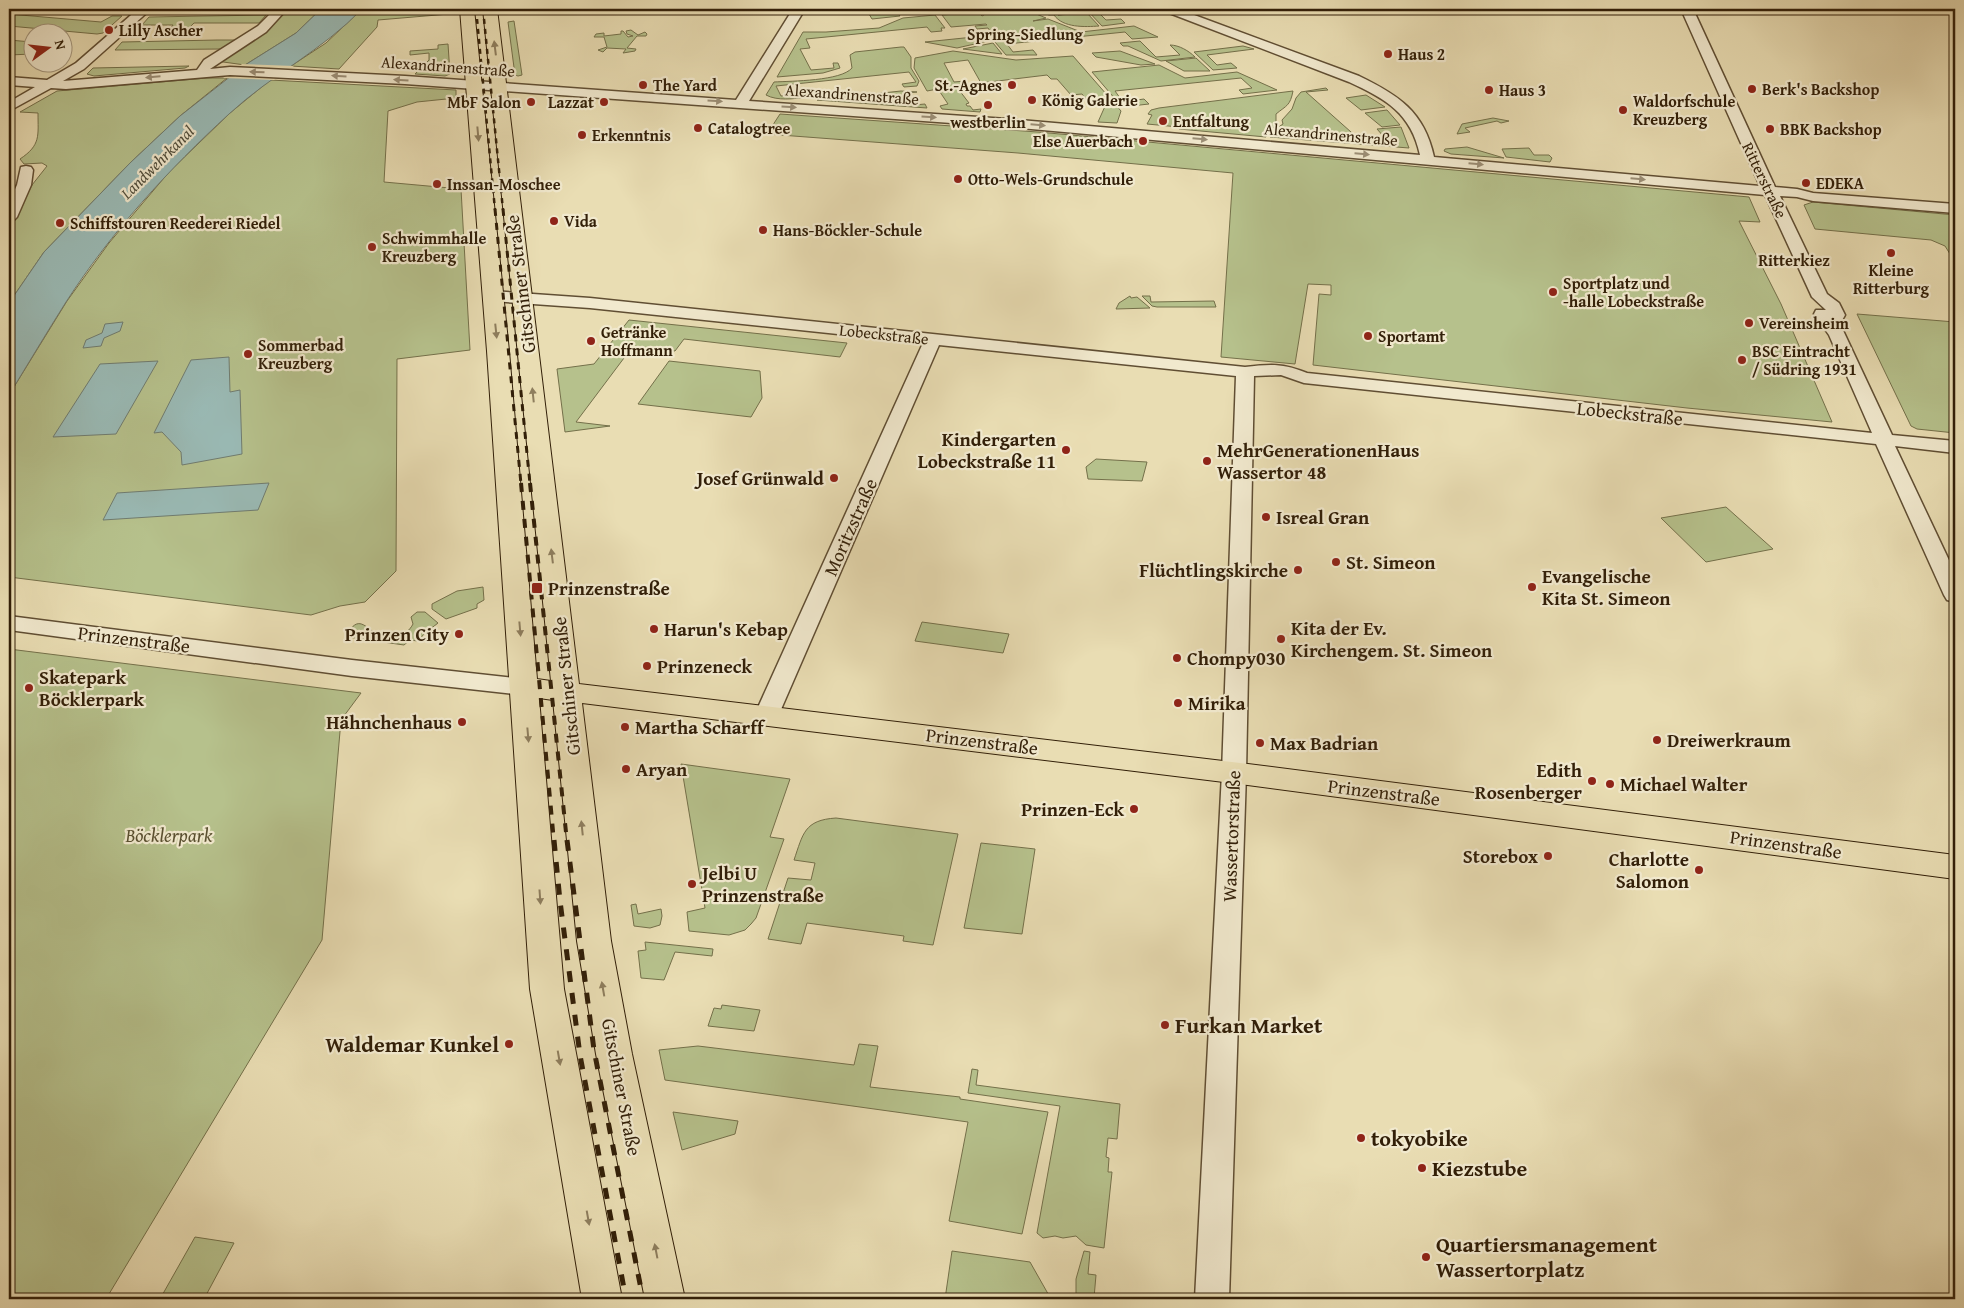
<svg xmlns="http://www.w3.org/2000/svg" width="1964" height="1308" viewBox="0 0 1964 1308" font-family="'Gentium Book Plus',serif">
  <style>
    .green { fill: #b6c18c; stroke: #74704a }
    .water { fill: #9abab5; stroke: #707c70 }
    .pier { fill: #e9ddb3 }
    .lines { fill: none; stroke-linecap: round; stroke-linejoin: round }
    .minor-casing { stroke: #604e33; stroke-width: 3 }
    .major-casing { stroke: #321f08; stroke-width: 2 }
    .minor { fill: #f1e9ce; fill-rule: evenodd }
    .major { fill: #e9ddb3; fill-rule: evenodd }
    .rail-far3 { stroke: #321f08; stroke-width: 2.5; stroke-dasharray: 5 5; stroke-linecap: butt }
    .rail-far2 { stroke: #321f08; stroke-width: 3; stroke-dasharray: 7 7; stroke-linecap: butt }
    .rail-far1 { stroke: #321f08; stroke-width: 4; stroke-dasharray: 9 9; stroke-linecap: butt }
    .rail { stroke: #321f08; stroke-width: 5; stroke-dasharray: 11 11; stroke-linecap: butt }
    .oneway { fill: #8e7e5e }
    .oneway2 { fill: #9b8e75 }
    .poi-dot { fill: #8f2418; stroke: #f1e9ce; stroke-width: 2 }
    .labels { text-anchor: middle; stroke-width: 4.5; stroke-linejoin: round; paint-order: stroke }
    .far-poi-label { font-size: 16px; font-weight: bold; fill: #321f08; stroke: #f1e9ce; text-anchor: start }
    .far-neighbourhood-label { font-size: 16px; font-weight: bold; fill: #321f08; stroke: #f1e9ce }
    .far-street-label { font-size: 16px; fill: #321f08; stroke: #f1e9ce }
    .far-water-label { font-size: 16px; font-style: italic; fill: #514e3c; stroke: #f1e9ce }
    .street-label { font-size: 19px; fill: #321f08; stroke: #f1e9ce }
    .poi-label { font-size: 19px; font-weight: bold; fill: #321f08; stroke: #f1e9ce; text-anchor: start }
    .park-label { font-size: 19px; font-style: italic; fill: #5a5030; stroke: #f1e9ce }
    .near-poi-label { font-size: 22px; font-weight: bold; fill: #321f08; stroke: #f1e9ce; text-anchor: start }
  </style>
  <rect width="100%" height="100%" fill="#e9ddb3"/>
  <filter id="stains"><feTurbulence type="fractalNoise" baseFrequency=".004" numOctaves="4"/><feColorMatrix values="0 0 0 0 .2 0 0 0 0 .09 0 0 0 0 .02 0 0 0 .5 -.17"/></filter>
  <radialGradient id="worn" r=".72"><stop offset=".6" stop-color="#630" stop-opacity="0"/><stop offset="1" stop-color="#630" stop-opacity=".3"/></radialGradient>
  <!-- green -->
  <g class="green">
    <path d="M288,9H321L296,33L245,65L216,61L268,29Z"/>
    <path d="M362,9H448L449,14L378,20L377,27L339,69L291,66L326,43Z"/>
    <path d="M866,9H895L900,16L872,19Z"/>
    <path d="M1008,9L1027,10L1046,18L1033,21L1048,19L1081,32L1134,26L1158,37L1132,39L1125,32L1007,44L1013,52L1033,50L1037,55H1006L995,42L1004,39L998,31L996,32L1001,38L957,48L925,42L993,35L988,28L977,29L975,26L987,25L986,24L951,27L942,15L978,12L982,16L984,15L980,11Z"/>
    <path d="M1033,9H1046L1051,13L1082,9L1085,12L1058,15L1087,13L1099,26C1085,27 1063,28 1054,15H1049Z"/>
    <path d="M1086,9H1123L1099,13L1106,20L1121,19L1125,23L1102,26Z"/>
    <path d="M9,14L101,22L112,16H122L103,33L97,34L9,26Z"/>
    <path d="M266,15L259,23H194L189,28H171L173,25H142L149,17Z"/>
    <path d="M935,15L945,28H941L942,31L931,32L927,27L806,39L810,48L800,49L811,70L834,68L833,63H838L840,68L823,73L777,77L803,32H826L879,28L903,18Z"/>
    <path d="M514,21L522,75L518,76L515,75L508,22Z"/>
    <path d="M631,30L638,35L645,32L647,34L646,36H637L627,48L636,49L635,51L623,53L626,49L607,48L603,52L598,50L607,47L604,37H594L596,34L604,33V36L621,34V31H623L628,37L633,36L627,34L626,31Z"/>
    <path d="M9,40L32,42V54L9,55Z"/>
    <path d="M217,40H236L221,49L115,50L122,42Z"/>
    <path d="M1140,41L1156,57L1180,55L1170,45C1179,45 1189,51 1195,57L1161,61L1128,46H1123L1120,43Z"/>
    <path d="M993,43L1002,54L963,49Z"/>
    <path d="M448,44L450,74L445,76L415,74L429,60V53L410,55V51L438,49V45Z"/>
    <path d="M1243,46L1254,49L1207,55L1217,65L1231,63L1237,68L1213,70L1194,52Z"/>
    <path d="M901,47H904L911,57V68L919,81L917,86L904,87L902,84L916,82L909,72L776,86L781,96L805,93L806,97C794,99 777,101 766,95L774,82C792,81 841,81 852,68L850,55L855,52Z"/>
    <path d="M953,51L1016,60L1073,56L1121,111L1117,123L1098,122L1106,104L1102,99L1088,101L1082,94L1071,95L1057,79H1051L1047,75L981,83L968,60L944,63L954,82L965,81L967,84L956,86L969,103L966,104L967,106H970L973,110L981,109L980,112L942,109L940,106L948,104L938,89L927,91L914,68L915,58Z"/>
    <path d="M1120,51L1155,64L1141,65L1096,57L1092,53Z"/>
    <path d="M1196,58L1210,71H1184L1166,61Z"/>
    <path d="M1159,65L1185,78L1237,72L1277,90L1243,94L1239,90L1252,88L1241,78L1115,91L1123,102L1144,99L1149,104L1122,107L1092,72Z"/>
    <path d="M189,66L185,68L94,76L87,74L93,68Z"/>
    <path d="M207,78H227L180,116L130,163L44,252L9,303V229L32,185L47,166L42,163L24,164L20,159C41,145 38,136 38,113L20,112L57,91Z"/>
    <path d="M270,80L456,90V98L417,102L388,111L384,182L461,189L470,350L397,359L396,571L365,602L340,606L311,615L9,577V395L67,301L109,243L169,172L230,113Z"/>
    <path d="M1326,88L1328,90L1306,92L1360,140L1384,137L1377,129L1401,127L1409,148L1270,137L1274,130L1283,124L1282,120L1292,109L1296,98L1301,92Z"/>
    <path d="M901,91L917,92L906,93L914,105L925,104L927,108L817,100Z"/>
    <path d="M1293,91C1290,106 1287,105 1276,114V126L1267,132L1266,137L1179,129V127L1147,124L1152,115L1148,114L1151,110L1159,108Z"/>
    <path d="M1366,95L1385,107L1361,110L1346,98Z"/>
    <path d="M1387,110L1400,125L1382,127L1365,113Z"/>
    <path d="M780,114L1038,132L1749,197L1760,222L1739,221L1781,304L1832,422L1687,408L1313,365L1319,294L1331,295V285L1308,284L1295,364L1221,357L1233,173L1018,153L767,134Z"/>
    <path d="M1493,118L1509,121L1501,123L1497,121L1465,128L1470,132L1457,134L1462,124Z"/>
    <path d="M1467,147L1504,158L1451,154L1444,151L1445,149Z"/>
    <path d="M1529,148L1534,155H1549L1552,158L1550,162L1506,157L1502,149Z"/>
    <path d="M1813,202L1955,215V262L1945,246L1931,240L1815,229L1804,205Z"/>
    <path d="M1130,296L1131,298L1137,297L1150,308L1116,309L1119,303Z"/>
    <path d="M1142,296H1150L1151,302L1214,301L1216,307H1157L1152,306Z"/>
    <path d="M1857,314L1955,322V433L1917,429L1911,426Z"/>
    <path d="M629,320L847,343L840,357L684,339L675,351L633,346L576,422L610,426L565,432L557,369L594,364Z"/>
    <path d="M669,361L760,371L762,398L751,417L638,404Z"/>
    <path d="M1096,459L1147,462L1142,481L1088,479L1086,467Z"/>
    <path d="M1726,507L1773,549L1706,562L1661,518Z"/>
    <path d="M483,587L484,600L477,604V608L446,619L432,609V604L457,591Z"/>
    <path d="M417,612H425L438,623L424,634L418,641L410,640L404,645L348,637L347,635C358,614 365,627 378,635C391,642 407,636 413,624L411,617Z"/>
    <path d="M922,622L1009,634L1003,653L915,641Z"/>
    <path d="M9,649L361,693L341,720L322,940L106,1299H9Z"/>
    <path d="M681,764L790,779L770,837L784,839L756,918L751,924L745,930L729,935L689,931L687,912L705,908Z"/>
    <path d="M836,818L958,834L933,945L903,941L904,936L807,923L801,944L768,939L788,878L811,880L815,863L794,860C803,834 804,820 836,818Z"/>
    <path d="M981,843L1035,849L1022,934L964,928Z"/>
    <path d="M636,904L638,914L661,909L662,916L660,925L650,928L634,926L631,905Z"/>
    <path d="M645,942L713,949L712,956L675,952L664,980L641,978L638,951L646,950Z"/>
    <path d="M722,1005L760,1010L754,1031L708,1026L714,1008L721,1009Z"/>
    <path d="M859,1044L878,1046L870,1087L960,1097V1099L1048,1112L1022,1234L949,1221L968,1122L665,1080L659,1050L698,1046L854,1065Z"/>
    <path d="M972,1069L978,1070L976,1085L1120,1104L1117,1139L1108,1138L1106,1157L1109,1158L1108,1172H1112L1104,1248L1086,1245L1076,1236L1063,1238L1055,1236L1043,1238L1037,1233L1060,1106L968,1093Z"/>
    <path d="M673,1112L738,1121L735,1134L682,1150Z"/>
    <path d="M195,1237L234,1243L204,1299H160Z"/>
    <path d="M952,1251L1030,1262L1051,1299H945Z"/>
    <path d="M1084,1251L1090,1252L1088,1274L1096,1275L1094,1298L1099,1299H1076V1279Z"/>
  </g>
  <!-- water -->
  <g class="water">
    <path d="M321,9H362C323,50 271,75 229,114C169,169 111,232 66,302C47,332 28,364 9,395V303L44,252L130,163L180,116L245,65L296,33Z"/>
    <path d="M123,322L120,331L104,338L101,346L83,348L86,340L102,333L105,324Z"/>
    <path d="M229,357L230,392L240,390L242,454L182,465L181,452L162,432L154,433L191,360Z"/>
    <path d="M158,361L116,434L53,437L100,364Z"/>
    <path d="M269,483L258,510L103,520L117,493Z"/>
  </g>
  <!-- pier -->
  <path class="pier" d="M242,64L294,66L274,80L223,78Z"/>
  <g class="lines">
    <defs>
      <g id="minor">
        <path d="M138,9H151L84,69L63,81L197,70L204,60L258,26L275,9H287L266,32L210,69L230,67L405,76L736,100L793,9H805L749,101L1020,120L1420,155C1411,113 1386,99 1349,82L1164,11L1162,9H1178L1359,76C1398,95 1424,111 1434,157L1760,186L1681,9H1693L1775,187L1797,189L1813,193L1955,204V213L1813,201L1797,197L1780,196L1827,294L1839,303L1845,315L1840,324L1892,435L1955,441V453L1895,446L1955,573V602L1947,600L1944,595L1876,444L1304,383L1281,375L1254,376L1246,773L1229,1299H1195L1222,773L1236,376L939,345L779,714L775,720L767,722L759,720L755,714L923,343L590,308L492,301L486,299L484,296L486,293L492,291L590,298L1245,367C1270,364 1283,363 1307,373L1872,433L1829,335L1814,314L1816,310H1826L1812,297L1765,195L1020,128L405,84L230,75L66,89L51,88L9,111V102L35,87L9,85V77L47,80L76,63Z"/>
        <path d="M26,166L31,167L33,170L31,185L17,217L14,220L9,221V202L17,185L21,167Z"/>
        <path d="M9,616L352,660L524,679L532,682L536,687L532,692L524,695L352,676L9,630Z"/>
      </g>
      <path id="major" d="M460,9H474L509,351L537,679L551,681L483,9H497L579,684L1240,763L1955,855V879L1240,784L582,703L611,941L632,1054L685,1299H645L596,1054L577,941L553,700L539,698L564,989L622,1299H582L530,989L487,351Z"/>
    </defs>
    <!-- minor casing -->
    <use href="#minor" class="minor-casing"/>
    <!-- major casing -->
    <use href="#major" class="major-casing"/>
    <!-- minor -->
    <use href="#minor" class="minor"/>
    <!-- major -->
    <use href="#major" class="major"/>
    <!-- rail-far3 -->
    <g class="rail-far3">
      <path d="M483,9L503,210"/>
      <path d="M477,19L495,210"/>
    </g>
    <!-- rail-far2 -->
    <g class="rail-far2">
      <path d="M495,209L521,484"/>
      <path d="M503,209L530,484"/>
    </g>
    <!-- rail-far1 -->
    <g class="rail-far1">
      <path d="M521,483L554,842"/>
      <path d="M530,483L567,842"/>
    </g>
    <!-- rail -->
    <g class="rail">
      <path d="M554,840L560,901L580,1055L626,1299"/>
      <path d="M567,840L594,1050L643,1299"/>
    </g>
  </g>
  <!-- one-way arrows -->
  <defs><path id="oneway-solid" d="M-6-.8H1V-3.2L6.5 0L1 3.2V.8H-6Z" transform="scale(1.25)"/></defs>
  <g class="oneway">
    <use href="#oneway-solid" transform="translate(495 48) rotate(-97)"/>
    <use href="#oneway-solid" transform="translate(478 134) rotate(85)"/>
    <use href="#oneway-solid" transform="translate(496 331) rotate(84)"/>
    <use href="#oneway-solid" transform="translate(533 395) rotate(-96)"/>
    <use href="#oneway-solid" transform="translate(552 556) rotate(-97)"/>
    <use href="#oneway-solid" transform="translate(520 629) rotate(85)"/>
    <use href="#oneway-solid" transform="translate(528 735) rotate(85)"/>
    <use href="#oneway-solid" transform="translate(582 828) rotate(-96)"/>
    <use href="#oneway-solid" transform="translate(540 897) rotate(86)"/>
    <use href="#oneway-solid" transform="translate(603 989) rotate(-100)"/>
    <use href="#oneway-solid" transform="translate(559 1058) rotate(80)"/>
    <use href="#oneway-solid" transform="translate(588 1218) rotate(80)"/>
    <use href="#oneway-solid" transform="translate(656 1251) rotate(-101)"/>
  </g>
  <g class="oneway2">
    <use href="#oneway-solid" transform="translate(257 72) rotate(-178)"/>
    <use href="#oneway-solid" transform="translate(339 76) rotate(-176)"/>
    <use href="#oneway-solid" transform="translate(153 77) rotate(175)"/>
    <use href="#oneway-solid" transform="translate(401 80) rotate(-176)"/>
    <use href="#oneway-solid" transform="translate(715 101) rotate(4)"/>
    <use href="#oneway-solid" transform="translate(789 107) rotate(4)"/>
    <use href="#oneway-solid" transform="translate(929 117) rotate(4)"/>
    <use href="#oneway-solid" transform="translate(1038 125) rotate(5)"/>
    <use href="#oneway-solid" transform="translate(1200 139) rotate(5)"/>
    <use href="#oneway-solid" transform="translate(1362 154) rotate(5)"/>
    <use href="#oneway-solid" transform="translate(1476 164) rotate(5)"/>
    <use href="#oneway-solid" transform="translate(1638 179) rotate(5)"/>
  </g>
  <!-- markers -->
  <g class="poi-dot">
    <circle cx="109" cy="30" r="5"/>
    <circle cx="1388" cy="54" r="5"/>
    <circle cx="643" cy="85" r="5"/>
    <circle cx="1012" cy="85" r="5"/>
    <circle cx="1752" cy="89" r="5"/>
    <circle cx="1489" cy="90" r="5"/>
    <circle cx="1032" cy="100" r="5"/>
    <circle cx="531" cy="102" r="5"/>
    <circle cx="604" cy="102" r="5"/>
    <circle cx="988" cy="105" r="5"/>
    <circle cx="1623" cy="110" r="5"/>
    <circle cx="1163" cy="121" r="5"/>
    <circle cx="698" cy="128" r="5"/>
    <circle cx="1770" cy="129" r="5"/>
    <circle cx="582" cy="135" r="5"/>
    <circle cx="1143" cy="141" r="5"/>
    <circle cx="958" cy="179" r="5"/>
    <circle cx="1806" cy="183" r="5"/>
    <circle cx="437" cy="184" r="5"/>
    <circle cx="554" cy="221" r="5"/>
    <circle cx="60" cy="223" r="5"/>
    <circle cx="763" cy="230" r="5"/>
    <circle cx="372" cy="247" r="5"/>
    <circle cx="1891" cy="253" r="5"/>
    <circle cx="1553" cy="292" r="5"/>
    <circle cx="1749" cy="323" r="5"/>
    <circle cx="1368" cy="336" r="5"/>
    <circle cx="591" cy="341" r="5"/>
    <circle cx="248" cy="354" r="5"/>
    <circle cx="1742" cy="360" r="5"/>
    <circle cx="1066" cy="450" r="5"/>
    <circle cx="1207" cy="461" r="5"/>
    <circle cx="834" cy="478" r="5"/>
    <circle cx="1266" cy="517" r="5"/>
    <circle cx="1336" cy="562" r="5"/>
    <circle cx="1298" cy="570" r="5"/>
    <circle cx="1532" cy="587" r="5"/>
    <rect x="531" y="582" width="12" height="12" rx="2.5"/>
    <circle cx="654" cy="629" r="5"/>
    <circle cx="459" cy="634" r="5"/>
    <circle cx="1281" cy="639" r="5"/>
    <circle cx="1177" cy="658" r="5"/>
    <circle cx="647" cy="666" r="5"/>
    <circle cx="29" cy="688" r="5"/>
    <circle cx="1178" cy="703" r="5"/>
    <circle cx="462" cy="722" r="5"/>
    <circle cx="625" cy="727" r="5"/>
    <circle cx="1657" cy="740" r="5"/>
    <circle cx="1260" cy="743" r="5"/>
    <circle cx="626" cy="769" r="5"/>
    <circle cx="1592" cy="781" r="5"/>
    <circle cx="1610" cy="784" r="5"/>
    <circle cx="1134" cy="809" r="5"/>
    <circle cx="1548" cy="856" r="5"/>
    <circle cx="1699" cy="870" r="5"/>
    <circle cx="692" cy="884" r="5"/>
    <circle cx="1165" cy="1025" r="5"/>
    <circle cx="509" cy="1044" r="5"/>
    <circle cx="1361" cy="1138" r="5"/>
    <circle cx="1422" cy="1168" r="5"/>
    <circle cx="1426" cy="1257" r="5"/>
  </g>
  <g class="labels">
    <!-- far-poi labels -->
    <g class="far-poi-label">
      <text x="119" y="36">Lilly Ascher</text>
      <text x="1398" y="60">Haus 2</text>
      <text x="653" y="91">The Yard</text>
      <text x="1002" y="91" text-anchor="end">St.-Agnes</text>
      <text x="1762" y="95">Berk's Backshop</text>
      <text x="1499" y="96">Haus 3</text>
      <text x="1042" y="106">König Galerie</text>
      <text x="1633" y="107">Waldorfschule<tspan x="1633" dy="18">Kreuzberg</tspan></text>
      <text x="521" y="108" text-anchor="end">MbF Salon</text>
      <text x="594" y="108" text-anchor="end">Lazzat</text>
      <text x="1173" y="127">Entfaltung</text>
      <text x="988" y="128" text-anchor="middle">westberlin</text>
      <text x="708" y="134">Catalogtree</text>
      <text x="1780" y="135">BBK Backshop</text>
      <text x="592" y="141">Erkenntnis</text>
      <text x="1133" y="147" text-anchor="end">Else Auerbach</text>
      <text x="968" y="185">Otto-Wels-Grundschule</text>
      <text x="1816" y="189">EDEKA</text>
      <text x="447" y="190">Inssan-Moschee</text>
      <text x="564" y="227">Vida</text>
      <text x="70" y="229">Schiffstouren Reederei Riedel</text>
      <text x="773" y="236">Hans-Böckler-Schule</text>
      <text x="382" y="244">Schwimmhalle<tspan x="382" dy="18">Kreuzberg</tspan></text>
      <text x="1891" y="276" text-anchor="middle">Kleine<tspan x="1891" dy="18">Ritterburg</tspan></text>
      <text x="1563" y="289">Sportplatz und<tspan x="1563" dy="18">-halle Lobeckstraße</tspan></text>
      <text x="1759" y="329">Vereinsheim</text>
      <text x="601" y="338">Getränke<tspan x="601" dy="18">Hoffmann</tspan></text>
      <text x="1378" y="342">Sportamt</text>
      <text x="258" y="351">Sommerbad<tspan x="258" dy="18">Kreuzberg</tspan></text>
      <text x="1752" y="357">BSC Eintracht<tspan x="1752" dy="18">/ Südring 1931</tspan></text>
    </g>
    <!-- far-neighbourhood labels -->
    <g class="far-neighbourhood-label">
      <text x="1025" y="40">Spring-Siedlung</text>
      <text x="1794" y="266">Ritterkiez</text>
    </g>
    <!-- far-street labels -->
    <g class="far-street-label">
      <text transform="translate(448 66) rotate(4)" y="6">Alexandrinenstraße</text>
      <text transform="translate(852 94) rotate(4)" y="6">Alexandrinenstraße</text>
      <text transform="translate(1331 134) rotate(5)" y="6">Alexandrinenstraße</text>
      <text transform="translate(1765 180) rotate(64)" y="6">Ritterstraße</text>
      <text transform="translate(884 334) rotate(6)" y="6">Lobeckstraße</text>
    </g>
    <!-- far-water labels -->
    <g class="far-water-label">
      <text transform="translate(157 162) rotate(-45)" y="6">Landwehrkanal</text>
    </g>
    <!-- street labels -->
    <g class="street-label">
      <text transform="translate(520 284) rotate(-97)" y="7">Gitschiner Straße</text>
      <text transform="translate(1630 413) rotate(6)" y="7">Lobeckstraße</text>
      <text transform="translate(850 527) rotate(-66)" y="7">Moritzstraße</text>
      <text transform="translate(134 639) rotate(7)" y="7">Prinzenstraße</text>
      <text transform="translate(566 686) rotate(-96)" y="7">Gitschiner Straße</text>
      <text transform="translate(982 741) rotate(7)" y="7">Prinzenstraße</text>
      <text transform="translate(1384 792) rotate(7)" y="7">Prinzenstraße</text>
      <text transform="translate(1231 836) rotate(-88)" y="7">Wassertorstraße</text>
      <text transform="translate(1786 844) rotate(8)" y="7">Prinzenstraße</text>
      <text transform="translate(622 1087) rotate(79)" y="7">Gitschiner Straße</text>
    </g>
    <!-- poi labels -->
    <g class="poi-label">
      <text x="1056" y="446" text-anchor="end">Kindergarten<tspan x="1056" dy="22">Lobeckstraße 11</tspan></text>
      <text x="1217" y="457">MehrGenerationenHaus<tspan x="1217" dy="22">Wassertor 48</tspan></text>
      <text x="824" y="485" text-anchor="end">Josef Grünwald</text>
      <text x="1276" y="524">Isreal Gran</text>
      <text x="1346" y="569">St. Simeon</text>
      <text x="1288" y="577" text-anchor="end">Flüchtlingskirche</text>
      <text x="1542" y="583">Evangelische<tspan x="1542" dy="22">Kita St. Simeon</tspan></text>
      <text x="548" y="595">Prinzenstraße</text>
      <text x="1291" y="635">Kita der Ev.<tspan x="1291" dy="22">Kirchengem. St. Simeon</tspan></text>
      <text x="664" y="636">Harun's Kebap</text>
      <text x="449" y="641" text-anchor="end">Prinzen City</text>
      <text x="1187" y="665">Chompy030</text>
      <text x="657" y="673">Prinzeneck</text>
      <text x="39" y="684">Skatepark<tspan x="39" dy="22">Böcklerpark</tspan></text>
      <text x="1188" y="710">Mirika</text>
      <text x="452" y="729" text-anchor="end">Hähnchenhaus</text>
      <text x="635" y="734">Martha Scharff</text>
      <text x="1667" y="747">Dreiwerkraum</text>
      <text x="1270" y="750">Max Badrian</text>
      <text x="636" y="776">Aryan</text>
      <text x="1582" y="777" text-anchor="end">Edith<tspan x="1582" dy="22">Rosenberger</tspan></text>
      <text x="1620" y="791">Michael Walter</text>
      <text x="1124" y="816" text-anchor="end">Prinzen-Eck</text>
      <text x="1538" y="863" text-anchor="end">Storebox</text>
      <text x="1689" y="866" text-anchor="end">Charlotte<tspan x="1689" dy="22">Salomon</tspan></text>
      <text x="702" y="880">Jelbi U<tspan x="702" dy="22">Prinzenstraße</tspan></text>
    </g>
    <!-- park labels -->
    <g class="park-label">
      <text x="169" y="842">Böcklerpark</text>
    </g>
    <!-- near-poi labels -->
    <g class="near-poi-label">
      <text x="1175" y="1033">Furkan Market</text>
      <text x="499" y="1052" text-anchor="end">Waldemar Kunkel</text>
      <text x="1371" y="1146">tokyobike</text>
      <text x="1432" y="1176">Kiezstube</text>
      <text x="1436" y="1252">Quartiersmanagement<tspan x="1436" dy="25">Wassertorplatz</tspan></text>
    </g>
  </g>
  <!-- margin -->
  <rect width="1964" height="1308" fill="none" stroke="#e9ddb3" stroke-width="30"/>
  <rect x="10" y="10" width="1944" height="1288" fill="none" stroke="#321f08" stroke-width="2.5"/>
  <rect x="15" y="15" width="1934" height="1278" fill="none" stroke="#321f08"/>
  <!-- north arrow -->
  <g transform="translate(48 48) rotate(75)"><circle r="24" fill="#f1e9ce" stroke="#a5987f"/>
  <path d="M0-4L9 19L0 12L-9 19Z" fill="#8f2418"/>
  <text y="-8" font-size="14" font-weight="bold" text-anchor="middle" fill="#321f08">N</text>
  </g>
  <rect width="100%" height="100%" filter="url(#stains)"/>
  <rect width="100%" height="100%" fill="url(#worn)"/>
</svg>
